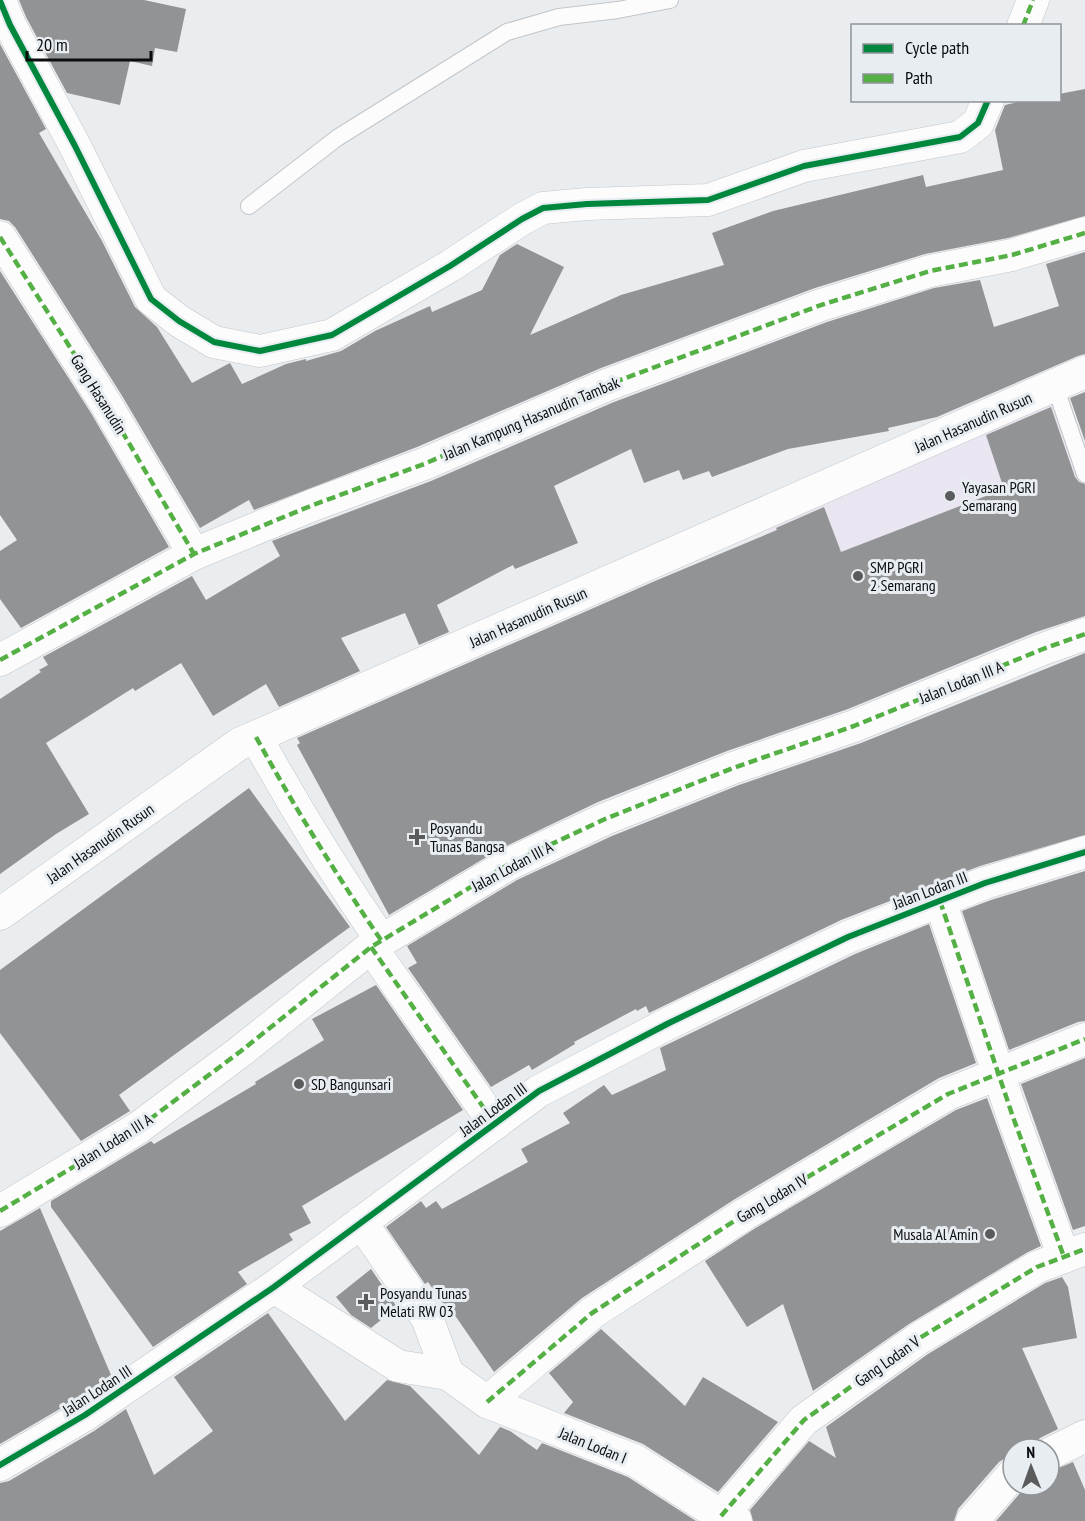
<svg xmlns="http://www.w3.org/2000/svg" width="1085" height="1521" viewBox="0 0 1085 1521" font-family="'PT Sans Narrow',sans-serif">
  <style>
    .education { fill: #e9e5f1 }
    .building { fill: #919395 }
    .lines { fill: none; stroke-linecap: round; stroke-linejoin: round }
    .service-casing { stroke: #c3c5c7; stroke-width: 18 }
    .minor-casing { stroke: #c3c5c7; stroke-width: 33 }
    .service { stroke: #fcfcfd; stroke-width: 16 }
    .minor { stroke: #fcfcfd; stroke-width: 32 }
    .quiet { stroke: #54b044; stroke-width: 4.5; stroke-dasharray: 9 4.5; stroke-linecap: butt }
    .cycleway-casing { stroke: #e8edf2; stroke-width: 10 }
    .cycleway { stroke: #00873e; stroke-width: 6 }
    .poi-dot { fill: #595b5d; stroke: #e8edf2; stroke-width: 2 }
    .labels { text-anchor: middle; stroke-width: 6; stroke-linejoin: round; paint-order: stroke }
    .street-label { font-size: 16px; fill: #0b0c0e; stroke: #e8edf2 }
    .poi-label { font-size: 16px; fill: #0b0c0e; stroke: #e8edf2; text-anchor: start }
  </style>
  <rect width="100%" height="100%" fill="#eaedf0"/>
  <!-- education -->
  <path class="education" d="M1054,400L1085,477V515L807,627L763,517Z"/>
  <!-- building -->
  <g class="building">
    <path d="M19,0H144L186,9L177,52L155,48L152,66L130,61L120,105L67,93L26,17Z"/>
    <path d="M0,44L46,129L39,133L102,241L135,307L157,327L192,383L230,363L242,384L286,364L306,359V361L341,351L375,331L430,306L432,312L482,290L500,255L517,244L564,267L530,335L621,295L724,265L712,233L773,211L923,175L926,187L1003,170L995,130L1005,105L1027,100H1059V94L1085,89V216L1008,238L925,254L815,288L601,368L417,447L254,510L249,500L200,528L121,394L15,227L9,221L0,219Z"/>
    <path d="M1085,252V354L1078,356L937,417L888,428L889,431L788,449L712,477L709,471L683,480L679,470L644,483L631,449L554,486L578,543L515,569L513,565L437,605L449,632L419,645L405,613L341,638L360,671L279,707L266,684L213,716L181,663L135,691L133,688L46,743L89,814L56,834L0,874V699L41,672L39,670L48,665L43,657L192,576L206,600L280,556L272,541L431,481L614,402L827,322L934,288L980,280L994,327L1059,306L1046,264Z"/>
    <path d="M0,271L91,413L169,547L21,628L0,599V551L17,540L0,515Z"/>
    <path d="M1085,392V441L1070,398Z"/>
    <path d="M1051,407L1075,477L1079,482L1085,484V616L1036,632L848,709L727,751L598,802L500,849L389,915L297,745L300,743L297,738L655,581L777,530L776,528L824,507L841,552L1004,489L986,435Z"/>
    <path d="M1085,653V835L980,866L841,920L649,1013L646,1006L637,1011L636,1009L574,1042L575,1044L532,1070L529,1065L491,1087L408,968L417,963L407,946L517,880L612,836L739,785L861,743Z"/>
    <path d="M249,788L350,927L119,1095L130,1111L81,1141L0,1033V970Z"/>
    <path d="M1085,871V1021L1078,1022L1009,1050L962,911L991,900Z"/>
    <path d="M929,924L976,1063L939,1078L735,1199L582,1298L494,1372L454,1314L452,1316L428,1282L425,1284L386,1227L421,1201L426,1208L436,1201L442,1209L528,1162L521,1149L570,1123L563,1113L604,1085L612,1095L666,1070L660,1048L855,954Z"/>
    <path d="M376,985L463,1110L302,1206L311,1223L289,1234L293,1240L238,1272L247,1284L153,1347L51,1207V1201L151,1141L154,1144L256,1084L255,1082L324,1040L312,1019Z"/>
    <path d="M1085,1058V1226L1073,1230L1021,1084Z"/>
    <path d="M987,1098L1041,1246L1028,1252L909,1324L813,1391L783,1304L747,1327L705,1261L754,1229L956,1110Z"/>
    <path d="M40,1208L111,1375L75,1400L0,1444V1231Z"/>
    <path d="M371,1269L397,1307L371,1328L351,1315L336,1297Z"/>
    <path d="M1062,1277L1068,1287L1077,1338L1022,1348L1058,1429L1040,1438L1034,1444L1032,1449H1013V1456L1007,1457L999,1462L958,1509L954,1521H753L750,1510L809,1441L836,1458L826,1427L928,1354L1045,1283Z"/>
    <path d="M268,1313L345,1421L387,1380L410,1386L479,1455L500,1427L510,1431L537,1450L542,1443L628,1477L696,1521H0V1483L9,1481L94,1431L126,1409L154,1475L213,1431L174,1377Z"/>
    <path d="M601,1329L685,1406L703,1377L778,1422L718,1492L643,1444L564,1413L573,1402L549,1373Z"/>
    <path d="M1073,1462L1085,1490V1521H996L1027,1485H1049V1472Z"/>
  </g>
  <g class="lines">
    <defs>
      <g id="service">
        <path d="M249,206L337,138L507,32L559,17L618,10L670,0"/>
        <path d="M1055,386L1085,474"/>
      </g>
      <g id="minor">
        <path d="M0,1L10,25L75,146L151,299L179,321L214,342L260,351L332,335L450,266L522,219L543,208L587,204L708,200L804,166L960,137L978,123L988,100"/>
        <path d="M1023,26L1033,0"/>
        <path d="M0,237L106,404L194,554"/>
        <path d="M0,660L194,554L313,505L424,464L607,385L821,305L930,271L1012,255L1085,233"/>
        <path d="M256,737C295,808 335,873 381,940"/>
        <path d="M940,901L1013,1117L1064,1257"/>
        <path d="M0,914L239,744L1085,372"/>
        <path d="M371,947L495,1124"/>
        <path d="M0,1211L138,1128L241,1051L371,947L509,864L605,819L733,768L854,726L1043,649L1085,634"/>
        <path d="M361,1222L427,1318L448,1374"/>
        <path d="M274,1287L398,1366L448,1374L487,1402L636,1461L721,1516L736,1521"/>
        <path d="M487,1402L592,1313L745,1214L948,1094L1085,1039"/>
        <path d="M1049,1454L1085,1436"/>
        <path d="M0,1465L85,1415L274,1287L539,1091L669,1023L848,937L985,883L1085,852"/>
        <path d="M721,1516L804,1420L918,1339L1037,1267L1085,1249"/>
        <path d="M972,1521L1013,1474"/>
      </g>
    </defs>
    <!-- service casing -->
    <use href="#service" class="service-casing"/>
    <!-- minor casing -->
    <use href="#minor" class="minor-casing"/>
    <!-- service -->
    <use href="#service" class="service"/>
    <!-- minor -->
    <use href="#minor" class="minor"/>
    <!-- quiet -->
    <g class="quiet">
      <path d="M1023,26L1033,0"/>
      <path d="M0,237L106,404L194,554"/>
      <path d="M0,660L194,554L313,505L424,464L607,385L821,305L930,271L1012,255L1085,233"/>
      <path d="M256,737C295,808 335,873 381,940"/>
      <path d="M940,901L1013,1117L1064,1257"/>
      <path d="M371,947L495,1124"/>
      <path d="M0,1211L138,1128L241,1051L371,947L509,864L605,819L733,768L854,726L1043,649L1085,634"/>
      <path d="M487,1402L592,1313L745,1214L948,1094L1085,1039"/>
      <path d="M721,1516L804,1420L918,1339L1037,1267L1085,1249"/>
    </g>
    <defs>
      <g id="cycleway">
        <path d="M0,1L10,25L75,146L151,299L179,321L214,342L260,351L332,335L450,266L522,219L543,208L587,204L708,200L804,166L960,137L978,123L988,100"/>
        <path d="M0,1465L85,1415L274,1287L539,1091L669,1023L848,937L985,883L1085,852"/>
      </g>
    </defs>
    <!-- cycleway casing -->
    <use href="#cycleway" class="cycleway-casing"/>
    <!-- cycleway -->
    <use href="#cycleway" class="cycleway"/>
  </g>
  <!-- markers -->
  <g class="poi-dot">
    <circle cx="950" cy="496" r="6"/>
    <circle cx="858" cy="576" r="6"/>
    <path d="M414 828h6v6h6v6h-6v6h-6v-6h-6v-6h6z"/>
    <circle cx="299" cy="1084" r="6"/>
    <circle cx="990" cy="1234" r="6"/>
    <path d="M363 1293h6v6h6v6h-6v6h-6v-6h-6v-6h6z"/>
  </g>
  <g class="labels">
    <!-- street labels -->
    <g class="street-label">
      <text transform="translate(99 394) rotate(58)" y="6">Gang Hasanudin</text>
      <text transform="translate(531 418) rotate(-23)" y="6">Jalan Kampung Hasanudin Tambak</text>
      <text transform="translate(973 422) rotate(-24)" y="6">Jalan Hasanudin Rusun</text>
      <text transform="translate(528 617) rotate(-24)" y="6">Jalan Hasanudin Rusun</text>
      <text transform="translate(961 682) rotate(-22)" y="6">Jalan Lodan III A</text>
      <text transform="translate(100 843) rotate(-35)" y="6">Jalan Hasanudin Rusun</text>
      <text transform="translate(512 866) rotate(-28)" y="6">Jalan Lodan III A</text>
      <text transform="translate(930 890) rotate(-21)" y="6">Jalan Lodan III</text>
      <text transform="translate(493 1109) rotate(-36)" y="6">Jalan Lodan III</text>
      <text transform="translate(113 1141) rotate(-32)" y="6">Jalan Lodan III A</text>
      <text transform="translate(772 1198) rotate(-31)" y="6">Gang Lodan IV</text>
      <text transform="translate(887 1361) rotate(-35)" y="6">Gang Lodan V</text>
      <text transform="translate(97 1390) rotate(-33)" y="6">Jalan Lodan III</text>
      <text transform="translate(593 1445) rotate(22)" y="6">Jalan Lodan I</text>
    </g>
    <!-- poi labels -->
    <g class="poi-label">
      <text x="962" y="493">Yayasan PGRI<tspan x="962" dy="18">Semarang</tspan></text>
      <text x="870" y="573">SMP PGRI<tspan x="870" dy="18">2 Semarang</tspan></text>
      <text x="430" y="834">Posyandu<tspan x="430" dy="18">Tunas Bangsa</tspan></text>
      <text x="311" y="1090">SD Bangunsari</text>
      <text x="978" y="1240" text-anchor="end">Musala Al Amin</text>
      <text x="380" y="1299">Posyandu Tunas<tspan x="380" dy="18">Melati RW 03</tspan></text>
    </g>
  </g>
  <!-- legend -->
  <rect x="851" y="24" width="210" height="78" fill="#e8edf2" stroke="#909397" stroke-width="1.5"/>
  <rect x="863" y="44" width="30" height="9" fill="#00873e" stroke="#909397" stroke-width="1.5"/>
  <text x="905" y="54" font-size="18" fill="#0b0c0e">Cycle path</text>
  <rect x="863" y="74" width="30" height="9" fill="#54b044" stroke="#909397" stroke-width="1.5"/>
  <text x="905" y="84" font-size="18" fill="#0b0c0e">Path</text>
  <!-- north arrow -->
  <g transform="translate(1031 1467) rotate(359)"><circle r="28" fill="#e8edf2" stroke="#909397" stroke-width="1.5"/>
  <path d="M0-4.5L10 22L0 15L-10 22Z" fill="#595b5d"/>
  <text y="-9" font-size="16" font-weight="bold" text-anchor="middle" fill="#0b0c0e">N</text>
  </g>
  <!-- scale -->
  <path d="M27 51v9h124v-9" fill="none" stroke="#0b0c0e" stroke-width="3"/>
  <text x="36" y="51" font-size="18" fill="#0b0c0e" stroke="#e8edf2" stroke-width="4.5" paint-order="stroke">20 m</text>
</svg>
